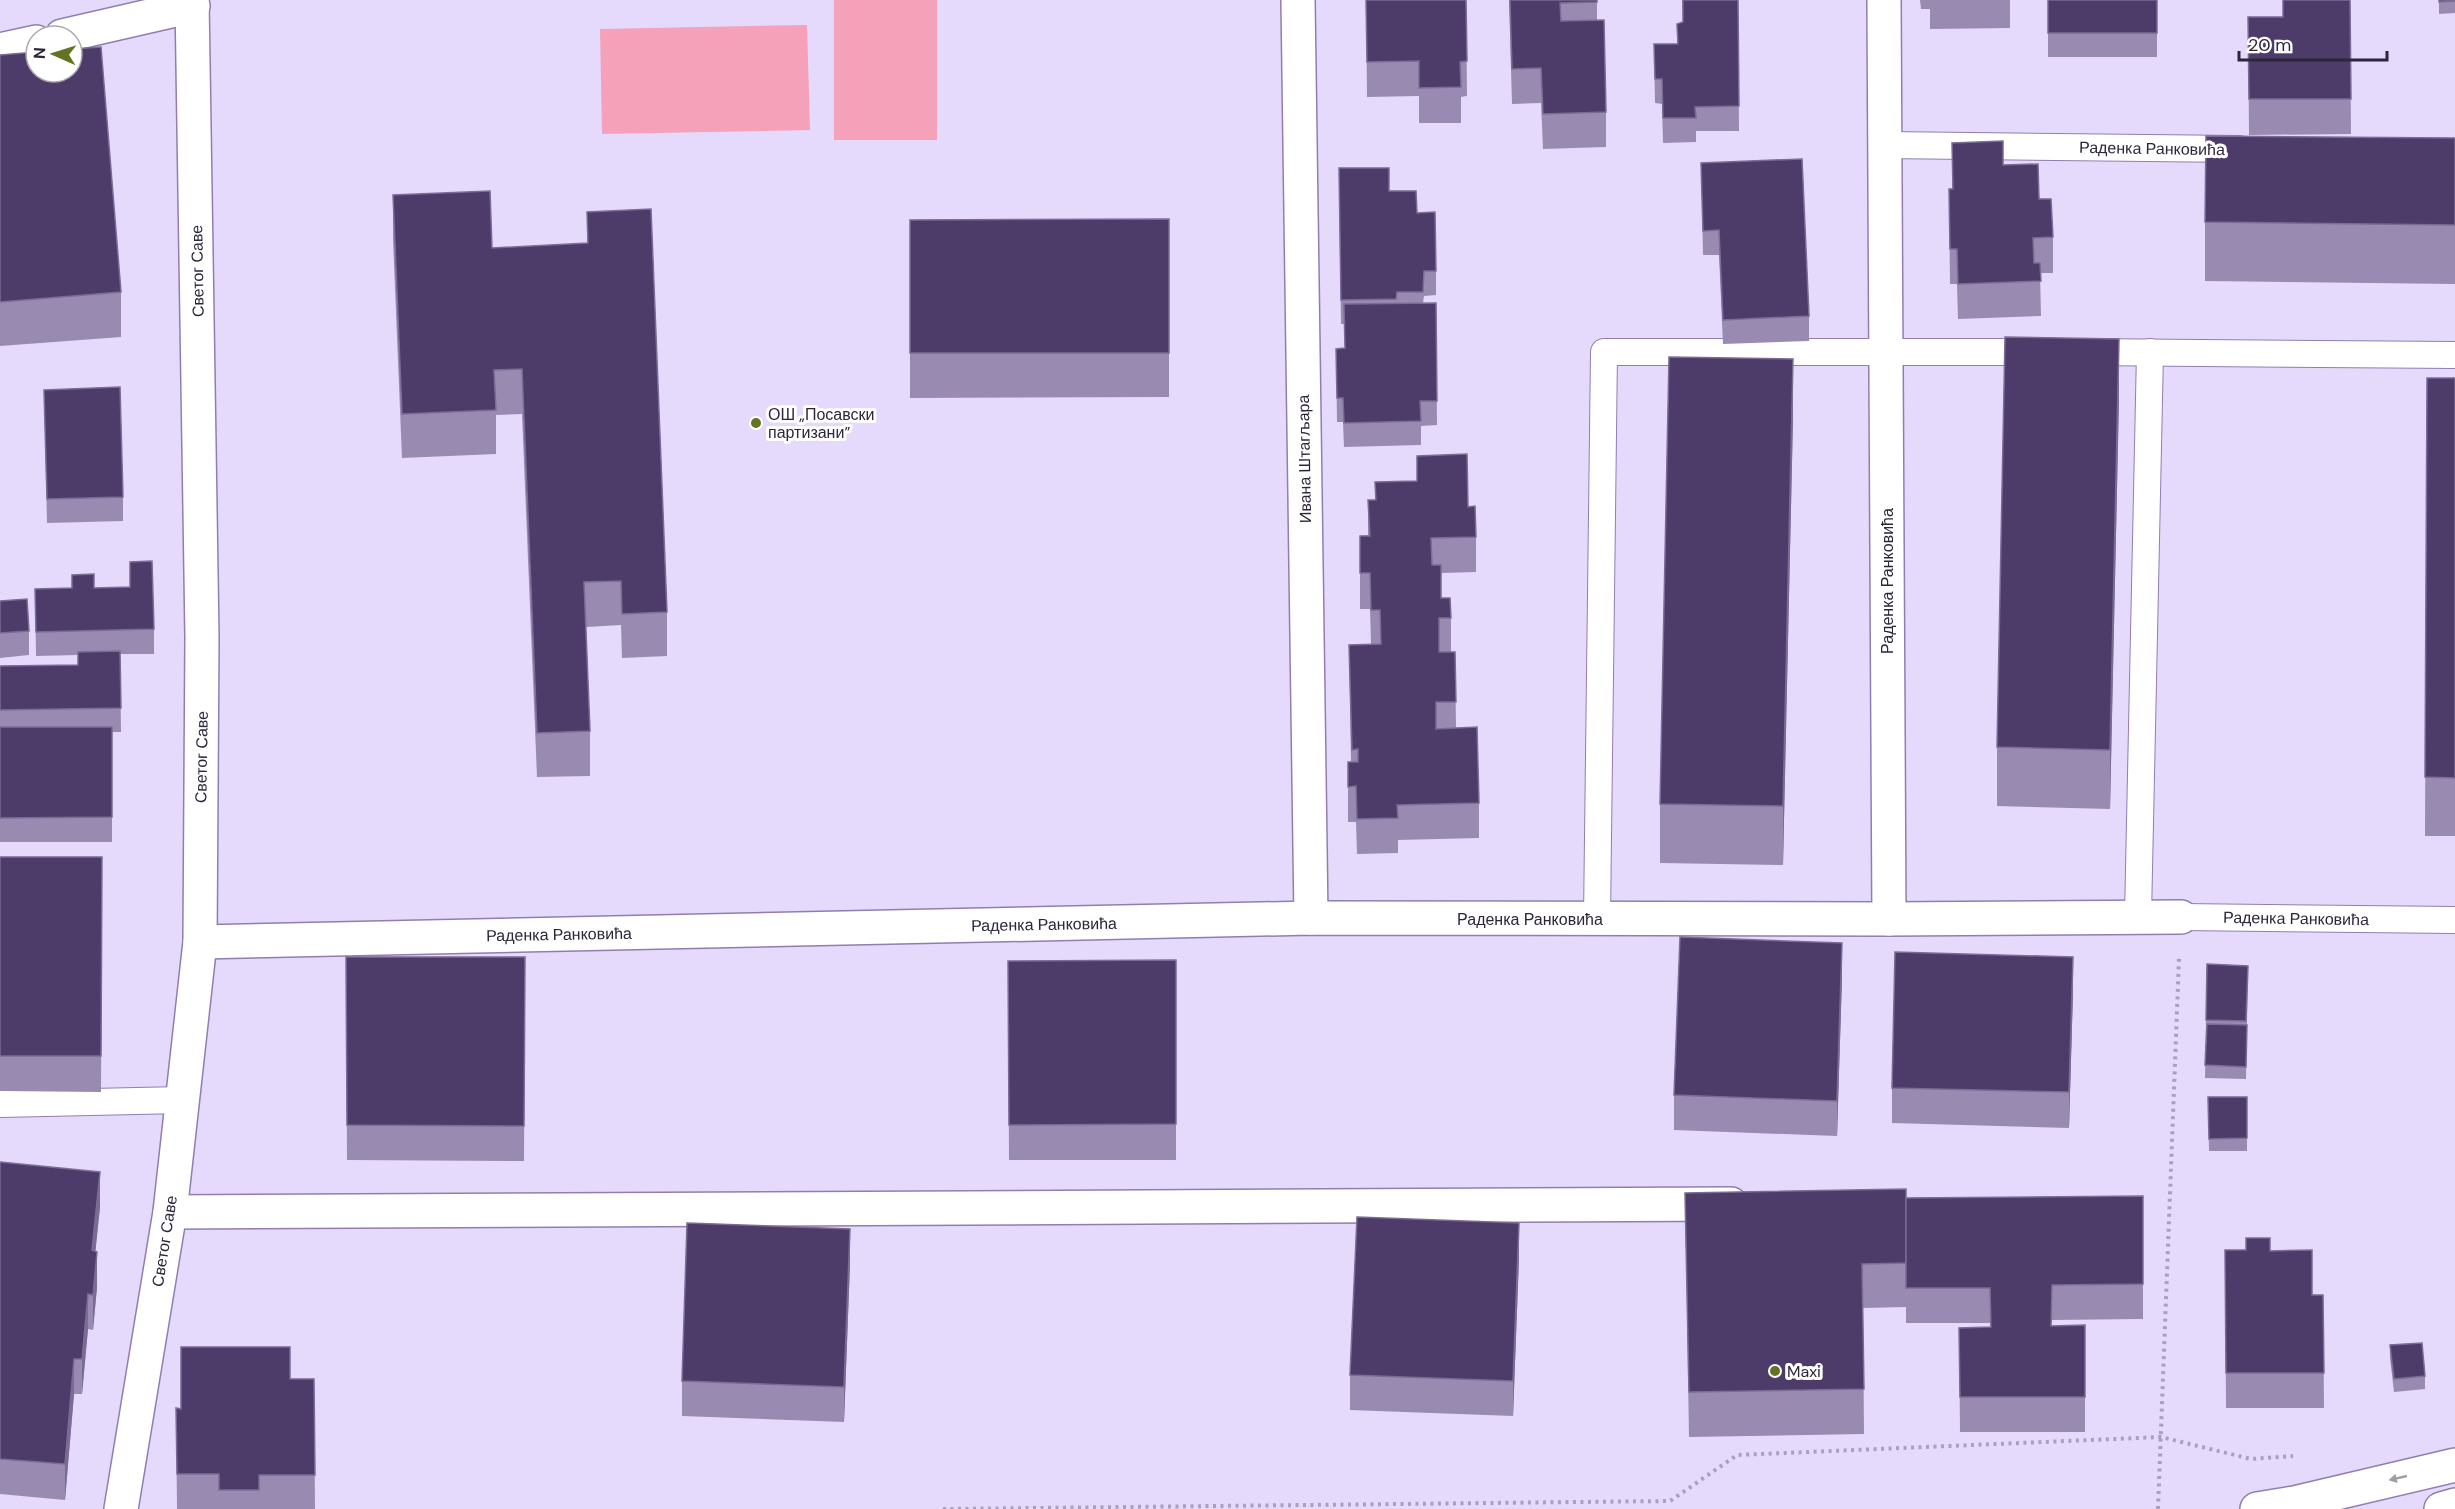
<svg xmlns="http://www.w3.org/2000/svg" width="2455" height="1509" viewBox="0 0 2455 1509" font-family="'DM Sans',sans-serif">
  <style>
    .green { fill: #f4a1b9 }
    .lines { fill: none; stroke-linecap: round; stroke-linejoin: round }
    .service-casing { stroke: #907eb2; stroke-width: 28 }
    .minor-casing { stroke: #907eb2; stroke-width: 36 }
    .tertiary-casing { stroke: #907eb2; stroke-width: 36 }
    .path { stroke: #aaa0be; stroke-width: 4; stroke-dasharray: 3 4.5; stroke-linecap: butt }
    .service { stroke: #fff; stroke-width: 26 }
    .minor { stroke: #fff; stroke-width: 33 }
    .tertiary { stroke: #fff; stroke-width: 33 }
    .wall { fill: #998ab2 }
    .shaded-wall { fill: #7b6b95 }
    .building { fill: #4d3b69; stroke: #7b6b95; stroke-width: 1.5 }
    .oneway { fill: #a09da7 }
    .poi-dot { fill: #627321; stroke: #fff; stroke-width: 2 }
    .labels { text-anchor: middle; stroke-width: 6; stroke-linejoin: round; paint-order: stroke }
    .street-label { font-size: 16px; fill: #2d263b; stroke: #fff }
    .poi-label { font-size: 16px; fill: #2d263b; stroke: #fff; text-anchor: start }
  </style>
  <rect width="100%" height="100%" fill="#e5dafc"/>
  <!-- green -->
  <g class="green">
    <rect x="834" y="0" width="103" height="140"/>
    <path d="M807,25L810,130L602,134L600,29Z"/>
  </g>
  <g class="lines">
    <defs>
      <g id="service">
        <path d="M1885,145L2239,149"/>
        <path d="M2084,352L2455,355"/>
        <path d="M2138,916L2150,352"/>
        <path d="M2181,917L2455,920"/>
        <path d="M1597,919L1604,352H2039"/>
        <path d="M0,1104L182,1100"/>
      </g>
      <g id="minor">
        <path d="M1298,0L1311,918"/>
        <path d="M1884,0L1889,919"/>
        <path d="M62,36L193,6"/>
        <path d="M0,50L36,42"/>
        <path d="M200,942L1311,918L1889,919L2181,917"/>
        <path d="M170,1212L1731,1204"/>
        <path d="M121,1509L170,1212L200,942L202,637L192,0"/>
      </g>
      <g id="tertiary">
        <path d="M2257,1509L2294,1503L2455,1465"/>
        <path d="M2441,1509L2455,1505"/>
      </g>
    </defs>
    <!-- service casing -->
    <use href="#service" class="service-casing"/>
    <!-- minor casing -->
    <use href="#minor" class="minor-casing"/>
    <!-- tertiary casing -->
    <use href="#tertiary" class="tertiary-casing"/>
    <!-- path -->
    <g class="path">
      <path d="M943,1509L1670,1501L1737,1455L2161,1437L2251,1459L2293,1456"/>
      <path d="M2158,1509L2179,958"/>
    </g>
    <!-- service -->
    <use href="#service" class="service"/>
    <!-- minor -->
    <use href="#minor" class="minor"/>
    <!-- tertiary -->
    <use href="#tertiary" class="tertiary"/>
  </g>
  <!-- wall -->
  <g class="wall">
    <path d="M1366,0H1466L1467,96L1461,97V123H1419V96L1367,97Z"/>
    <path d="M1509,0H1597V20L1606,112V147L1543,149L1541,103L1512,104Z"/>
    <path d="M1682,0H1738L1739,131H1696V142L1663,143L1662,104L1655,103L1654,44H1677V24L1683,22Z"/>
    <path d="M1920,0H2010V28L1930,29V9H1921Z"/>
    <rect x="2048" y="0" width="109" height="57"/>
    <path d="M2350,0L2351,134L2249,135L2248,17H2283Z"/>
    <path d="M2439,0H2455V13L2439,14Z"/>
    <path d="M0,55L121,292V337L0,346Z"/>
    <path d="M2455,138V284L2205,281V222Z"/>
    <path d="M1952,143L2003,165L2039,199L2053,237V273H2040L2041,316L1958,319L1957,284H1950L1949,189H1952Z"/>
    <path d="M1701,163L1809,316V341L1723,344L1719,255H1703Z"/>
    <path d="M1389,191L1417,213L1436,271V295L1424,296L1423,303H1436L1437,425L1421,426V445L1344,447L1343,422H1337L1336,349L1345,348L1344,324H1341L1339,193Z"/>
    <path d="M393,195L492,248L587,243V212L667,612V656L622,658L621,625L586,627L590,731V776L537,777L522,414L496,415V454L402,458L393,239Z"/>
    <path d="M1169,219V397L910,398V220Z"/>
    <path d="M2427,378H2455V836H2425Z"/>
    <path d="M44,390L123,497V521L47,523Z"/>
    <path d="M2119,398L2110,809L1997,806V747Z"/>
    <path d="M1793,418L1783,865L1660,863V804Z"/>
    <path d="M1375,482L1468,507L1476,537V572L1441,573V598L1451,618V652H1455L1456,728L1479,803V838L1398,840V853L1357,854L1356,822H1348V762H1351L1349,645L1371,644L1370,609H1360V536L1368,535V500H1375Z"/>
    <path d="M94,588L154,629V654H120L121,732H112V842H0V666L78,665V655L36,656L35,589Z"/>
    <path d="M0,601L29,631V655L0,658Z"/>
    <path d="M0,857H102L101,1092L0,1091Z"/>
    <path d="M346,957H525L524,1161L347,1160Z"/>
    <path d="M1176,960V1160H1009L1008,961Z"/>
    <path d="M2207,964L2248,966L2246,1079L2205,1078Z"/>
    <path d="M1842,978L1837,1136L1674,1130V1095Z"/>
    <path d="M2073,992L2069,1128L1892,1123V1088Z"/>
    <path d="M2208,1097H2247V1151H2209Z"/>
    <path d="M0,1162L100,1207L95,1252L97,1287L93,1330L88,1329L82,1394H74L65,1500L0,1494Z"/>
    <path d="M1685,1193L1906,1198L2143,1196V1319L2052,1320L2051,1326L2085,1325V1432H1960L1959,1328L1990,1327V1323H1906V1307L1863,1308L1864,1434L1689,1437Z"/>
    <path d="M2225,1250L2270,1251L2312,1295H2323L2324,1408H2226Z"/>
    <path d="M1519,1258L1513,1416L1350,1410V1375Z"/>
    <path d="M850,1264L844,1422L682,1416V1381Z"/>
    <path d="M2390,1345L2425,1376V1389L2394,1392L2390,1358Z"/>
    <path d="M290,1379H314L315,1509H177L176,1408L181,1409Z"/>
  </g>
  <!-- shaded-wall -->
  <g class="shaded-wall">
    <path d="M2119,339V398L2110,809V750Z"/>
    <path d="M1793,359V418L1783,865V806Z"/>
    <path d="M1842,943V978L1837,1136V1101Z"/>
    <path d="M2073,957V992L2069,1128V1092Z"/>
    <path d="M100,1172V1207L92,1285V1250Z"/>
    <path d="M1519,1223V1258L1513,1416V1381Z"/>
    <path d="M850,1229V1264L844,1422V1387Z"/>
    <path d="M97,1252V1287L93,1330V1295Z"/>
    <path d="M88,1294V1329L82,1394V1359Z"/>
    <path d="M74,1359V1394L65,1500V1464Z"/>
  </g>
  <!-- building -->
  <g class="building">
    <path d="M1366,0H1466L1467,61L1460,62L1461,87L1419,88V61L1367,62Z"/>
    <path d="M1510,0H1597V2L1560,3L1561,21L1604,20L1606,112L1543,114L1541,68L1512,69Z"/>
    <path d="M1683,0H1738L1739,106L1695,107L1696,118H1663L1662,79H1655L1654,44H1678L1677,24L1683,22Z"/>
    <rect x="2048" y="0" width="109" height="33"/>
    <path d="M2283,0H2350L2351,99H2249L2248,17H2283Z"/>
    <path d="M2439,0H2455V1L2439,2Z"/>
    <path d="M101,47L121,292L0,302V55L36,52V72H72V49Z"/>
    <path d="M2206,136L2455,138V225L2205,222Z"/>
    <path d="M2003,141V165L2038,164L2039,199H2051L2053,237L2033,238L2034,263H2040L2041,281L1958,284L1957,249H1950L1949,189H1953L1952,143Z"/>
    <path d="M1802,159L1809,316L1723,320L1719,230L1703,231L1701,163Z"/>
    <path d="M1339,168H1389V191H1416L1417,213L1435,212L1436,271H1424L1423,292H1397L1396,299L1341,300Z"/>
    <path d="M490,191L492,248L588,243L587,212L651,209L667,612L622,614L621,581L584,582L590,731L537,733L522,369L494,370L496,410L402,414L393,195Z"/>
    <path d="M1169,219V353H910V220Z"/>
    <path d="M1436,303L1437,401H1420L1421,421L1344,423L1343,398H1337L1336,349L1345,348L1344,304Z"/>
    <path d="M2005,337L2119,339L2110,750L1997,747Z"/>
    <path d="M1669,357L1793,359L1783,806L1660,804Z"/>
    <path d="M2427,378H2455V778L2425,777Z"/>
    <path d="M120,387L123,497L47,499L44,390Z"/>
    <path d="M1467,454L1468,507L1475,506L1476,537L1431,538L1432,565H1441V598H1450L1451,618H1439V652H1455L1456,702H1436V729L1477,727L1479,803L1397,805L1398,818L1357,819L1356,786L1348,787V762H1358V749L1352,750L1349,645L1381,644L1380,610H1371L1370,573H1360V536H1370L1368,500H1376L1375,482L1417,481V456Z"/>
    <path d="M152,561L154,629L36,632L35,589L72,588V575L94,574V588L130,587V562Z"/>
    <path d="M27,599L29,631L0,633V601Z"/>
    <path d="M120,651L121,708L0,710V666L78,665V652Z"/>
    <path d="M0,727H112V817L0,818Z"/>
    <path d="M0,857H102L101,1056H0Z"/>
    <path d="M1680,937L1842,943L1837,1101L1674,1095Z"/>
    <path d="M1895,952L2073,957L2069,1092L1892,1088Z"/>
    <path d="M346,957H525L524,1126L347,1125Z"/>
    <path d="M1176,960V1124L1009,1125L1008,961Z"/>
    <path d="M2207,964L2248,966L2246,1021L2206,1020Z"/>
    <path d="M2207,1024L2247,1025L2246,1067L2205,1065Z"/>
    <path d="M2208,1097H2247V1138L2209,1139Z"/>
    <path d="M0,1162L100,1172L92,1250L97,1252L93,1295L88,1294L82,1359H74L65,1464L0,1459Z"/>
    <path d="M1906,1189V1263L1862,1264L1864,1389L1689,1392L1685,1193Z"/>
    <path d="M2143,1196V1284L2052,1285L2051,1326L2085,1325V1397H1960L1959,1328L1991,1327L1990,1288H1906V1198Z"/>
    <path d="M1357,1217L1519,1223L1513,1381L1350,1375Z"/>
    <path d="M687,1223L850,1229L844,1387L682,1381Z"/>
    <path d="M2246,1238H2270V1251L2312,1250V1295H2323L2324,1373H2226L2225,1250H2246Z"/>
    <path d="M2422,1343L2425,1376L2394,1379L2390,1345Z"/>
    <path d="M181,1347H290V1379H314L315,1475H259V1490H219V1474H177L176,1408L181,1409Z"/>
  </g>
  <!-- one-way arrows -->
  <defs><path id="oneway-solid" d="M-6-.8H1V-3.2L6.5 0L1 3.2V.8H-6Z" transform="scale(1.5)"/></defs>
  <use class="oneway" href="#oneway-solid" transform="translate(2398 1478) rotate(167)"/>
  <!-- markers -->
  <g class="poi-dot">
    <circle cx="756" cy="423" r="6"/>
    <circle cx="1775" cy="1371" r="6"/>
  </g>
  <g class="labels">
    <!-- street labels -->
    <g class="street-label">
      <text transform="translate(2152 148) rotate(1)" y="6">Раденка Ранковића</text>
      <text transform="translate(197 271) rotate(-91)" y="6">Светог Саве</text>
      <text transform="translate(1304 459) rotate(-91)" y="6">Ивана Штагљара</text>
      <text transform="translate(1887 581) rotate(-90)" y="6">Раденка Ранковића</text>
      <text transform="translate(201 757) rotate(-89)" y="6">Светог Саве</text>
      <text transform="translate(2296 918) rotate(1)" y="6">Раденка Ранковића</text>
      <text x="1530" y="925">Раденка Ранковића</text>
      <text transform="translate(1044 924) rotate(-1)" y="6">Раденка Ранковића</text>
      <text transform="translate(559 934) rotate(-1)" y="6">Раденка Ранковића</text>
      <text transform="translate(164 1241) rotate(-81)" y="6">Светог Саве</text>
    </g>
    <!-- poi labels -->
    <g class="poi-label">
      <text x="768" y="420">ОШ „Посавски<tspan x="768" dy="18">партизани”</tspan></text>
      <text x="1787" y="1377">Maxi</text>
    </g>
  </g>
  <!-- north arrow -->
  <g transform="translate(54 54) rotate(273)"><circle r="28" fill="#ffffff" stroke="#aba8b1" stroke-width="1.5"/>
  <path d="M0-4.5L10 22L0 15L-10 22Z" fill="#627321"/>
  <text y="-9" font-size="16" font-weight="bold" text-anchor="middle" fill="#2d263b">N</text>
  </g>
  <!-- scale -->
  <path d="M2239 51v9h148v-9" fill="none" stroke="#2d263b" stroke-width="3"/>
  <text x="2248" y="51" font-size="18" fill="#2d263b" stroke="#ffffff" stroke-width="4.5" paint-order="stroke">20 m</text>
</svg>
